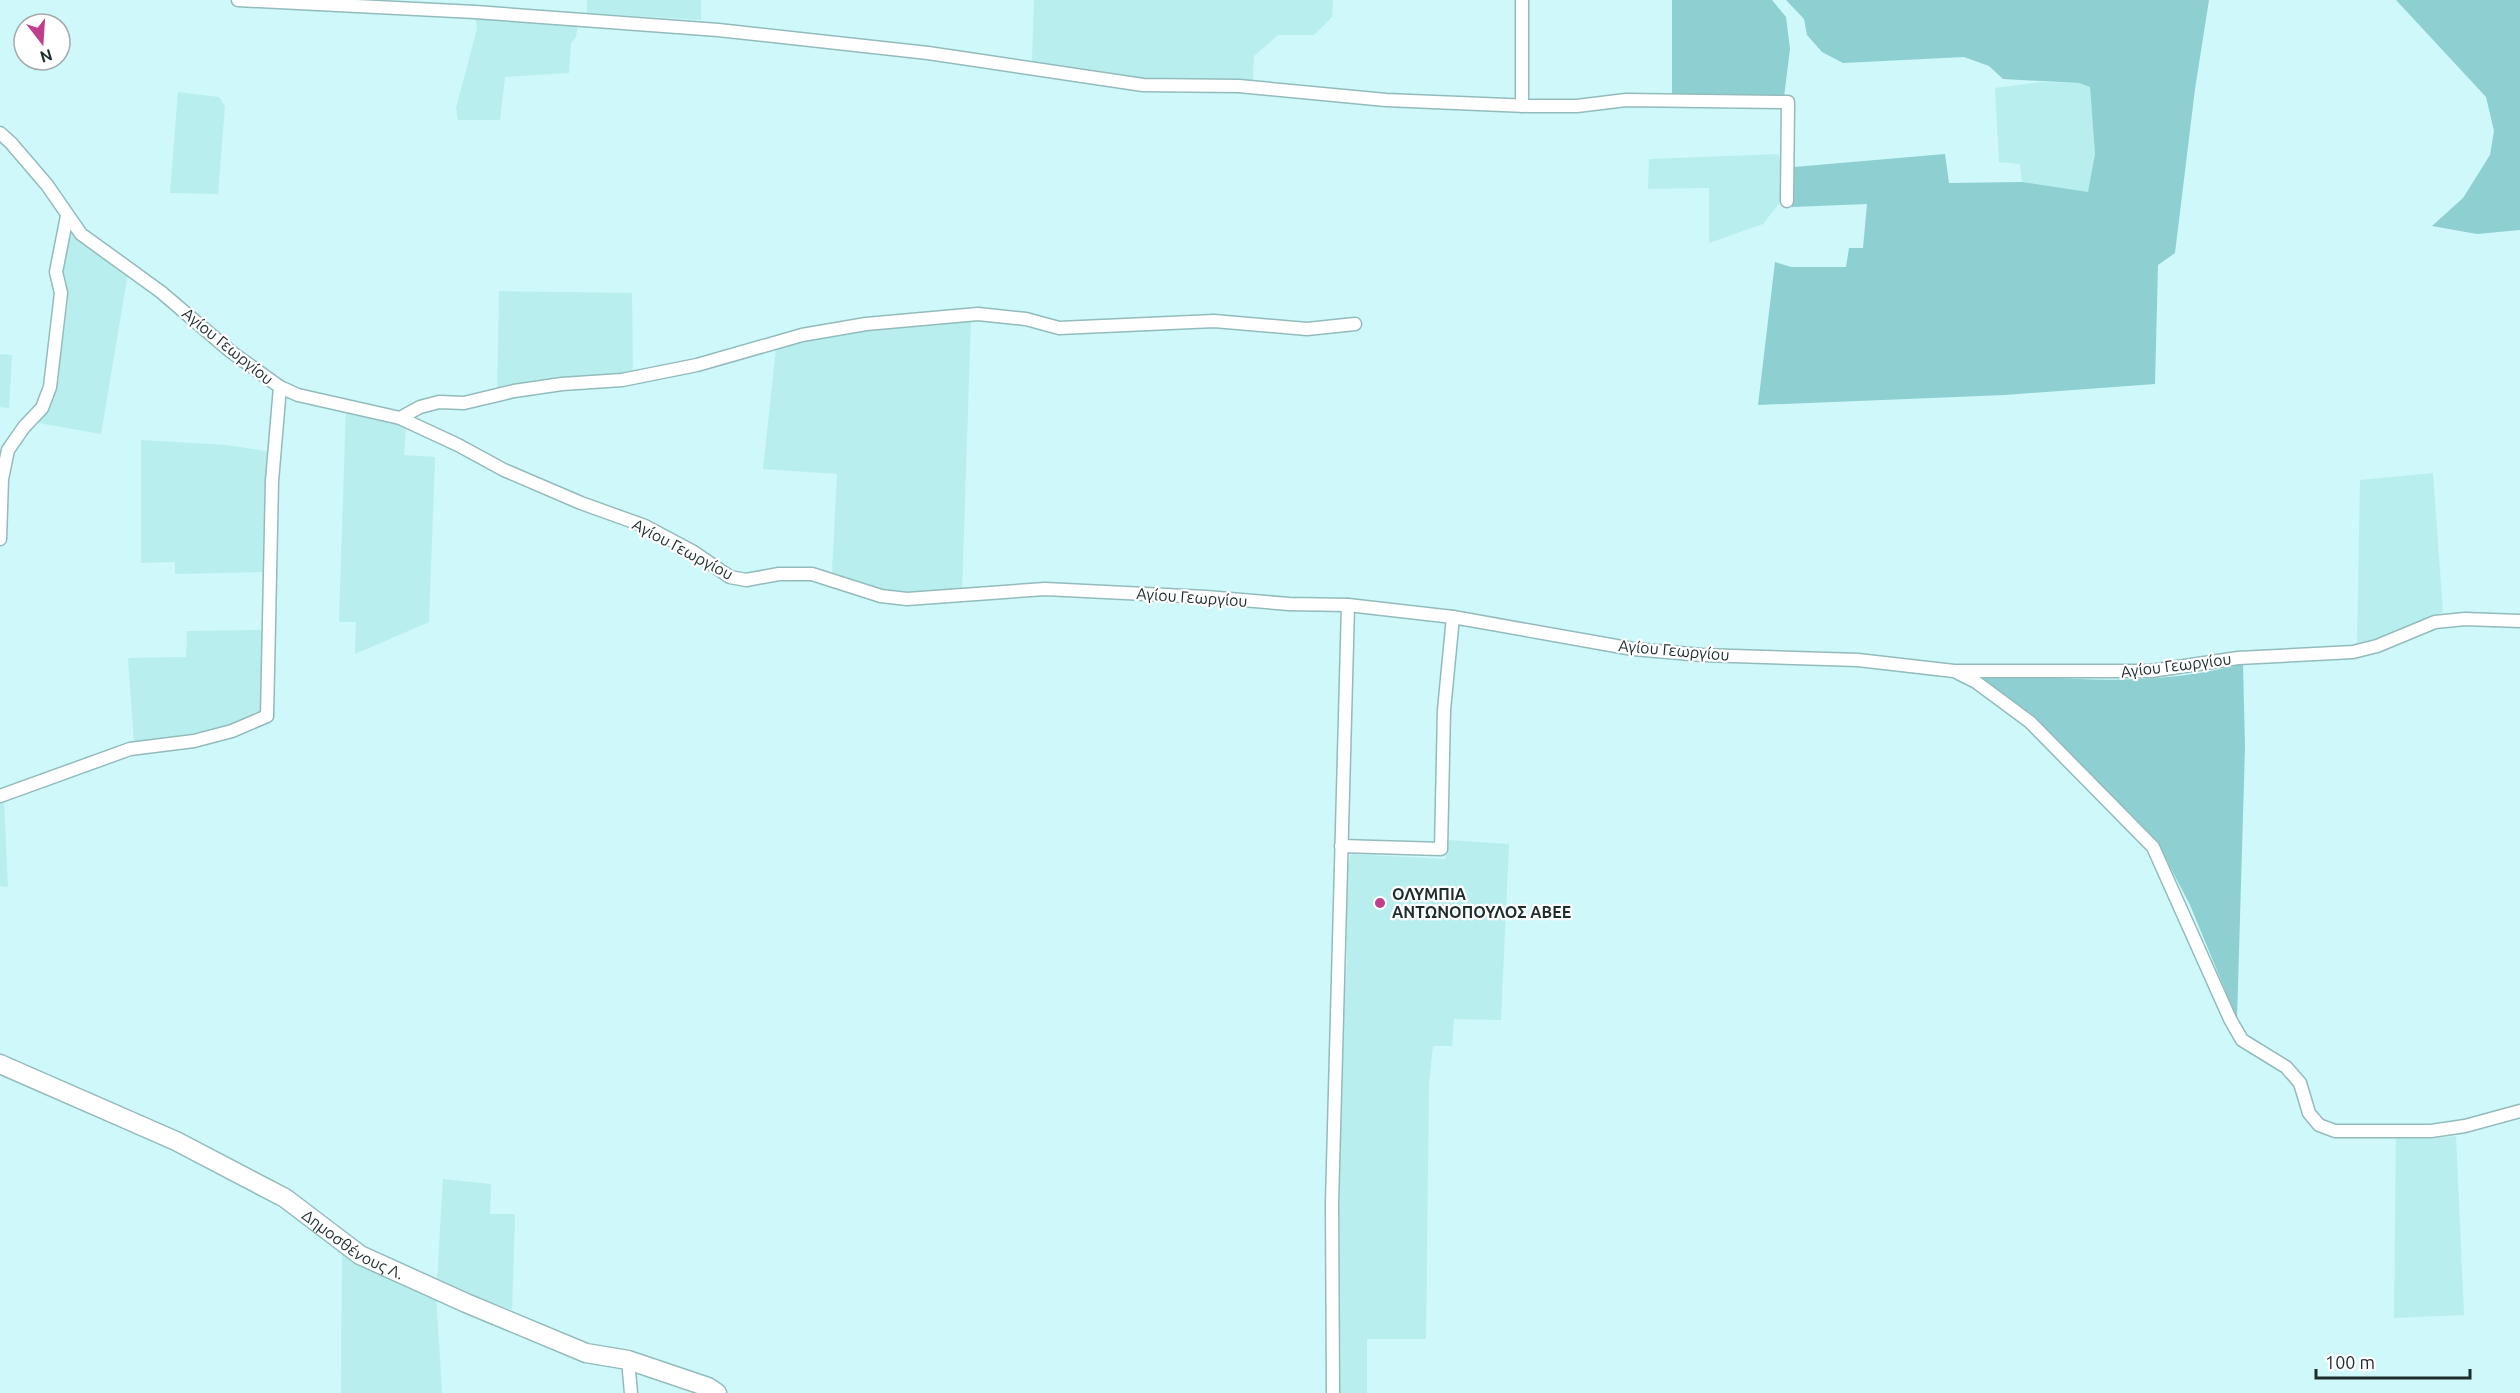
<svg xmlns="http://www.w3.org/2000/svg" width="2520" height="1393" viewBox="0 0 2520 1393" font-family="Ubuntu,sans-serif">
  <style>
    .built { fill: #b9eeef }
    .green { fill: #8ecfd1 }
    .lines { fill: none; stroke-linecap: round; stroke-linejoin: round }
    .street-casing { stroke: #93bbbc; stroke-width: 15 }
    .secondary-casing { stroke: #93bbbc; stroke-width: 21 }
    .street { stroke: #fff; stroke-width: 12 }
    .secondary { stroke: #fff; stroke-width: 18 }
    .poi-dot { fill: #bf3f8a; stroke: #fff; stroke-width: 2 }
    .labels { text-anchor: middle; stroke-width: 4.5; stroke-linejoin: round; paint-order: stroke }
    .street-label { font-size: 16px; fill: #1d2d2e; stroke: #fff }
    .poi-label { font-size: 16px; font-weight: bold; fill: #1d2d2e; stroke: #fff; text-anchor: start }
  </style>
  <rect width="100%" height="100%" fill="#cef8f9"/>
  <!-- built -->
  <g class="built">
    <path d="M587,0H701V20L587,13Z"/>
    <path d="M1034,0H1333L1332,17L1314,35H1278L1254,56L1253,80L1191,81L1130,79L1032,64Z"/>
    <path d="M471,16L578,23L576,37L571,43L569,73L505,77L500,120H458L456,108L477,29L476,21Z"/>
    <path d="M2041,82L2079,83L2090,87L2095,154L2089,193L2022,182L2020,164L1999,162L1995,88Z"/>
    <path d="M178,92L219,97L225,106L218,194L170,193Z"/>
    <path d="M1778,154L1781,162V201L1763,224L1709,243V188L1648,189L1649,159Z"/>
    <path d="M69,230L100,256L128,273L101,434L38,423L54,397L68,301L62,270Z"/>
    <path d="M499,291L632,293L633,375L497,392Z"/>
    <path d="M971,318L962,590L901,592L874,588L832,572L837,474L763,469L776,348L856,328Z"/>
    <path d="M0,354L12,355L9,408L0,407Z"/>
    <path d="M346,407L406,425L404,455L435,457L429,622L355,654L356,622H339Z"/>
    <path d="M141,440L227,445L271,452L266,572L175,574V562L141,563Z"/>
    <path d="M2433,473L2443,612L2373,643L2357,644L2360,480Z"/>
    <path d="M265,630V714L196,737L134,743L128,658L186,657L187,631Z"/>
    <path d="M0,803H4L8,887L0,886Z"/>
    <path d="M1448,840L1509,844L1501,1020L1454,1019L1452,1046H1433L1429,1084L1426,1339H1367V1393H1340L1337,1322L1342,1049L1347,958L1346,872L1351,854L1445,859Z"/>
    <path d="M2456,1136L2464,1315L2394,1318L2396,1138L2430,1139Z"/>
    <path d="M443,1179L491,1184L490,1214H515L512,1310L437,1281Z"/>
    <path d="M342,1247L436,1292L442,1393H341Z"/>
  </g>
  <!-- green -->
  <g class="green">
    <path d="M1672,0H1772L1786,17L1790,49L1784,97L1672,94Z"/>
    <path d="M1786,0H2209L2195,89L2175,253L2158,265L2155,384L2005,395L1758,405L1775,262L1791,267H1846L1849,248H1863L1867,204L1792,207L1794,167L1945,154L1949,183L2022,182L2088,192L2095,154L2090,87L2079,83L2003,79L1989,66L1964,57L1843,63L1822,52L1807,35L1804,19Z"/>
    <path d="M2396,0H2520V230L2477,234L2432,226L2463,198L2490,155L2494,131L2486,97Z"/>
    <path d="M2243,664L2245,747L2237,1019L2190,905L2156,840L1977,675C2036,675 2097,683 2156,678C2186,676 2214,671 2243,664Z"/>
  </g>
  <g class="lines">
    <defs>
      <g id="street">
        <path d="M238,0L475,12L718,30L928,53L1143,85L1239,86L1386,100L1529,106H1577L1626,100L1788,102L1787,201"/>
        <path d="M1522,0V106"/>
        <path d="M0,133L11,143L47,185L81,234L161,292L230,351L280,387L298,395L400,418L458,445L504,470L581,503L645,526L692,551L730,577L746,580L779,574H812L881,596L907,599L1045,589L1206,597L1289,604L1348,605L1453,617L1633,649L1702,655L1858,660L1954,671H2151L2238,658L2353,652L2377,646L2435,622L2465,619L2520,621"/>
        <path d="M400,418L420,407L439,402L464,403L514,391L562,384L622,380L697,365L802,335L866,324L978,314L1026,319L1059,328L1214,321L1307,329L1355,324"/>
        <path d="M0,539L2,479L8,450L24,427L42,408L50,387L61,293L56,272L67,216"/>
        <path d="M1958,673L1976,682L2030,722L2153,847L2230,1019L2242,1040L2286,1067L2300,1083L2309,1113L2319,1125L2335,1131H2431L2465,1126L2520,1111"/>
        <path d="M0,796L130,749L194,741L232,731L267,716L272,481L280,387"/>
        <path d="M1341,846L1441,849L1444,710L1453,617"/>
        <path d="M628,1360L631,1393"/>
        <path d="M1333,1393L1332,1203L1348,605"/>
      </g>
      <g id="secondary">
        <path id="s1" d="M0,1064L176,1141L285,1198L360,1255L466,1303L586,1353L628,1360L708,1387L717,1393"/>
      </g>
    </defs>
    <!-- street casing -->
    <use href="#street" class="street-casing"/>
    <!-- secondary casing -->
    <use href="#secondary" class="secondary-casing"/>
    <!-- street -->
    <use href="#street" class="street"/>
    <!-- secondary -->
    <use href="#secondary" class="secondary"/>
  </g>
  <!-- markers -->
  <circle class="poi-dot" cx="1380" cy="903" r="6"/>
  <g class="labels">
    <!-- street labels -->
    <g class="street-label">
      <text transform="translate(228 346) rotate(39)" y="6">Αγίου Γεωργίου</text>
      <text transform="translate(683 549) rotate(28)" y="6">Αγίου Γεωργίου</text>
      <text transform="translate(1192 597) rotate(4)" y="6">Αγίου Γεωργίου</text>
      <text transform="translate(1674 650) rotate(5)" y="6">Αγίου Γεωργίου</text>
      <text transform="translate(2176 665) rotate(-7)" y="6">Αγίου Γεωργίου</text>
      <text dy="6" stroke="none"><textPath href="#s1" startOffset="398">Δημοσθένους Λ.</textPath></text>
    </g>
    <!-- poi labels -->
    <g class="poi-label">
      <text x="1392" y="900">ΟΛΥΜΠΙΑ<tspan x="1392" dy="18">ΑΝΤΩΝΟΠΟΥΛΟΣ ΑΒΕΕ</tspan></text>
    </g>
  </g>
  <!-- north arrow -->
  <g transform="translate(42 42) rotate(163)"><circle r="28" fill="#ffffff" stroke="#a5abab" stroke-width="1.5"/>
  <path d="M0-4.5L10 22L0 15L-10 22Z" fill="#bf3f8a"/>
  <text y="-9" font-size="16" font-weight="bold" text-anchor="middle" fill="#1d2d2e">N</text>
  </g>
  <!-- scale -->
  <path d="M2316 1369v9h154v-9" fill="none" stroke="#1d2d2e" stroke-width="3"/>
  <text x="2325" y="1369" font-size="18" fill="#1d2d2e" stroke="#ffffff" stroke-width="4.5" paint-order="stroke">100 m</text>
</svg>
